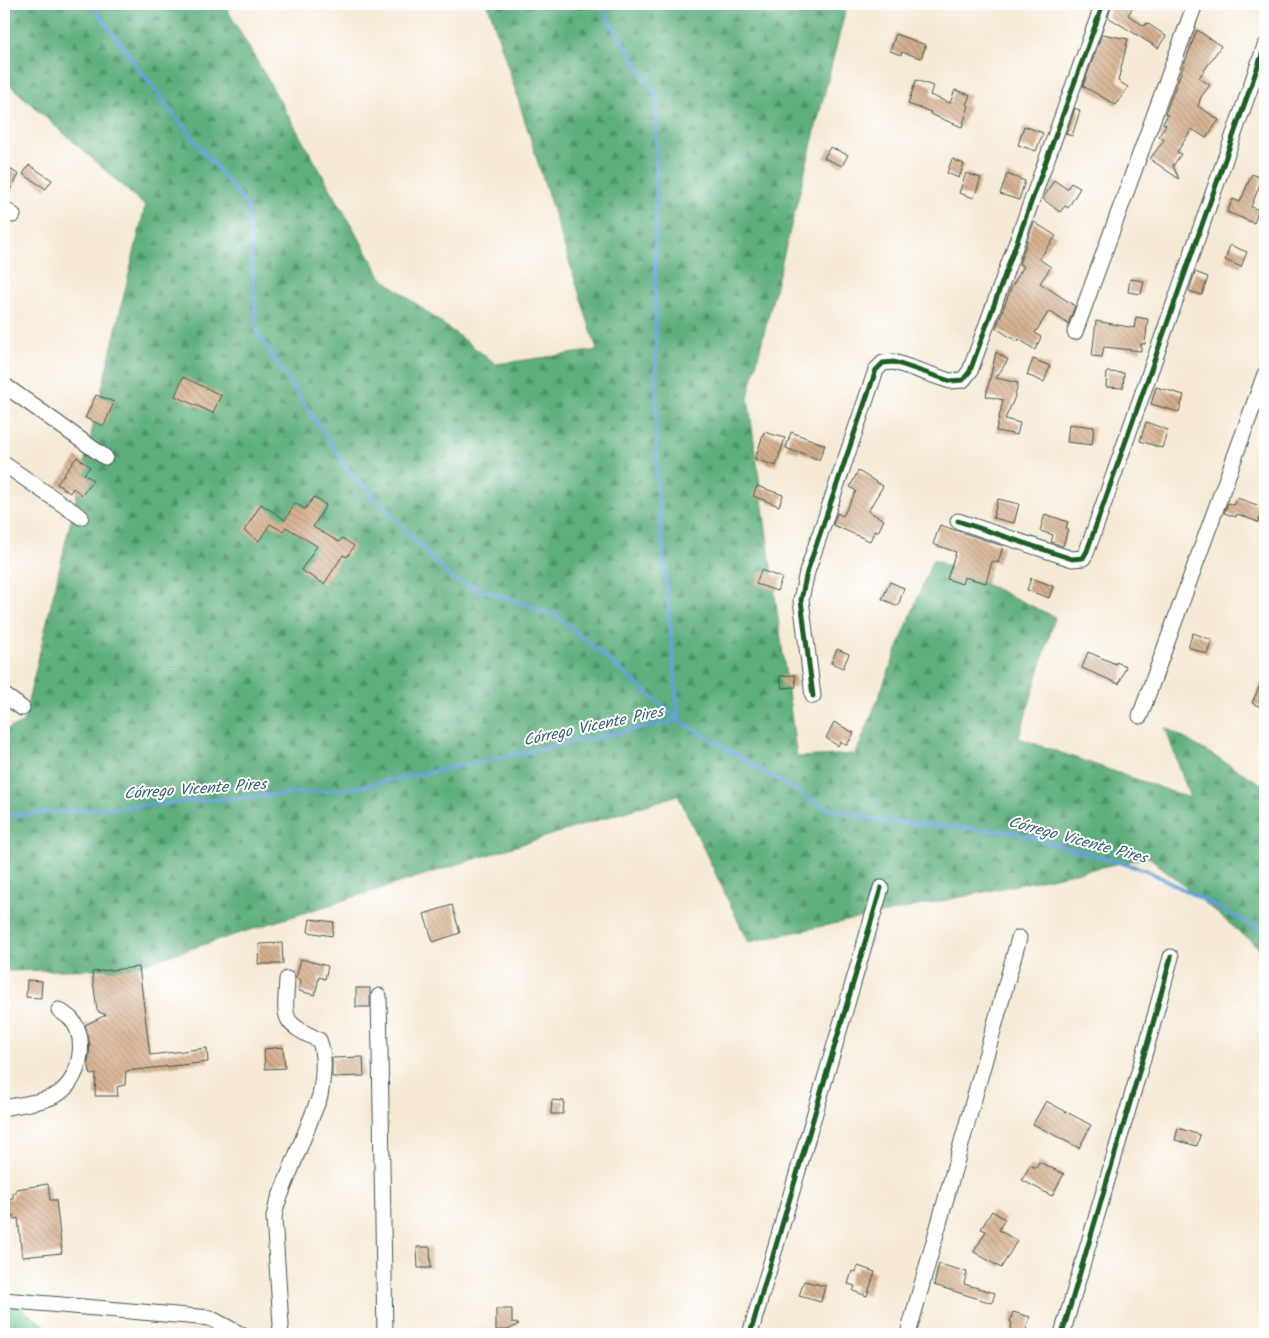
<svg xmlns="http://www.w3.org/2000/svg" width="1269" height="1338" viewBox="0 0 1269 1338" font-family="Kalam,sans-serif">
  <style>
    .grass { fill: #70ca91; stroke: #488462 }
    .forest { fill: url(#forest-firs); stroke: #3e7658 }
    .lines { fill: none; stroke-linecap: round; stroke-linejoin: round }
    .stream { stroke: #64a2d6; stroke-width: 4 }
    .building { fill: url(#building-back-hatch) }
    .minor-casing { stroke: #3f574c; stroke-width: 17 }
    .minor { stroke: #fff; stroke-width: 15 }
    .cycleway-casing { stroke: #fff; stroke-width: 8 }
    .cycleway { stroke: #1b5e20; stroke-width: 5 }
    .labels { text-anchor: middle; stroke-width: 4; stroke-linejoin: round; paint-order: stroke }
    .water-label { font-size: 16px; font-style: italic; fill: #37606d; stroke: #fff }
  </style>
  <defs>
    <pattern id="forest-firs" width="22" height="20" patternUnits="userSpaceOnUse" patternTransform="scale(1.25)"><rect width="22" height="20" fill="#5cae7b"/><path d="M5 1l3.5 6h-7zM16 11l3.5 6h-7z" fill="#4b8f66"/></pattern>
    <pattern id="building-back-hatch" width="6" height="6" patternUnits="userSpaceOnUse" patternTransform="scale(1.25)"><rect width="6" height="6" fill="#d5ae8c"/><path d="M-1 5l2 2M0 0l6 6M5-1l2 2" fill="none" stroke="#ac8f73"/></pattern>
  </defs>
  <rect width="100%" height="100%" fill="#fff"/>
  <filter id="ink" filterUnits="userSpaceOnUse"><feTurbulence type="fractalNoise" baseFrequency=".02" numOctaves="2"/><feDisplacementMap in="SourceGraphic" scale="10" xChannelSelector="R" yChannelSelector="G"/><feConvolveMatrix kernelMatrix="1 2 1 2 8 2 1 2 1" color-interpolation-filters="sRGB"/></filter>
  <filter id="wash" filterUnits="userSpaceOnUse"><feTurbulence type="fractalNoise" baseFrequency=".0096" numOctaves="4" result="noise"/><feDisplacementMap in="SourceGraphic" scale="20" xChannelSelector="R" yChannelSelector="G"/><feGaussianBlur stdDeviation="1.12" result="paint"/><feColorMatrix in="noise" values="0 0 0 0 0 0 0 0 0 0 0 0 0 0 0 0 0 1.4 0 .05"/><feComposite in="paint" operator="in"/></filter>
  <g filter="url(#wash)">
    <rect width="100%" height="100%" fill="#f6ead6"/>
    <!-- grass -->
    <path class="grass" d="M4,1297L57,1334H4Z"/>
    <!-- forest -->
    <path class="forest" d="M4,4H224L382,278L496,364L597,350L488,4H847L748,397L797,757L856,754L933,559L1055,617L1019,738L1190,798L1165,727L1265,786V953L1149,857L748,942L678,795L126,969L4,971V730L23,723L145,206L4,80Z"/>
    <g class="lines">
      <!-- stream -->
      <g class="stream">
        <path d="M91,4L165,103L248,207L257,333L349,471L453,580L556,615L679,720"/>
        <path d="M599,4L657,97L655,263L657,485L679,720"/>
        <path d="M4,816L349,789L679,720L821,806L881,821L1012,832L1146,870L1265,932"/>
      </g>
    </g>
    <g id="blocks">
      <!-- building -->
      <g class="building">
        <path d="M1112,4H1135L1128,15L1144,26L1147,23L1166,36L1158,48L1108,17Z"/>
        <path d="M1197,30L1221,46L1199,78L1210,85L1201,97L1198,106L1219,120L1206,138L1192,129L1177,152L1181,154L1173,166L1179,179L1150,159L1164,140L1159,136L1166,125L1163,123L1168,115L1165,114Z"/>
        <path d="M896,34L926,45L921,58L902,52L901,55L890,51Z"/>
        <path d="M1102,34L1128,39L1118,81L1128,87L1116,105L1083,86Z"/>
        <path d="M916,80L933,86L930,95L950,103L955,90L970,95L966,105L969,106L962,127L930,114L931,112L908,104Z"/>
        <path d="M1075,108L1080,111L1072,136L1066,134Z"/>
        <path d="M1024,126L1043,133L1036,151L1018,145Z"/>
        <path d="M830,147L848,155L842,166L824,158Z"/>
        <path d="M952,159L964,164L959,178L947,173Z"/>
        <path d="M4,165L19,175L4,200Z"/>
        <path d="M29,165L52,180L46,189L23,174Z"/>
        <path d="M966,173L981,178L974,198L959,193Z"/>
        <path d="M1007,174L1025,181L1019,200L1000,194Z"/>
        <path d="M1252,174L1262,179L1251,207L1259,210L1254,223L1227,212L1233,199L1240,202Z"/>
        <path d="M1054,180L1067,189L1071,183L1080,188L1068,208L1065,206L1060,212L1043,199Z"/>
        <path d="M1034,222L1056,236L1039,259L1051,267L1040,283L1075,306L1068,324L1049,311L1035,333L1041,337L1035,350L1019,339L1018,342L996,328L1011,288L1024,266L1019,264Z"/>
        <path d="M1230,245L1247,252L1241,267L1225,260Z"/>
        <path d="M1195,272L1208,277L1202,295L1189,291Z"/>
        <path d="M1130,279L1144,281L1141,294L1128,292Z"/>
        <path d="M1136,317L1148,319L1145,344H1141V351L1104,347L1102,357L1092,356L1096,321L1134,328Z"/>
        <path d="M996,352L1008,360L996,378L1018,383L1014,399L1005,419L1020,423L1017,435L996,431L1003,400L986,396Z"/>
        <path d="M1033,359L1050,366L1044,382L1027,375Z"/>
        <path d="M1107,372L1124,373L1123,388L1106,387Z"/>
        <path d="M183,377L221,395L213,413L175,396Z"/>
        <path d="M1156,387L1184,395L1179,412L1151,404Z"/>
        <path d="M96,395L114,402L104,426L85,418Z"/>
        <path d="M1146,422L1168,430L1162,448L1140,441Z"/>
        <path d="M1069,424L1094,427L1092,445L1067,442Z"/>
        <path d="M764,432L785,438L776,466L755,459Z"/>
        <path d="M791,432L825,445L819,460L800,452L799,453L786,448Z"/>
        <path d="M77,457L90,467L84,474L93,480L82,495L73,488L70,493L57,484Z"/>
        <path d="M858,471L883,486L868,511L884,520L878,532L875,530L870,541L833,525L837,513L843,516L856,491L850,487Z"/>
        <path d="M757,486L783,495L779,506L753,496Z"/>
        <path d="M314,497L326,505L313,527L339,542L342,538L354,546L347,557L343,555L324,584L301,570L317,546L286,527L283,531L270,524L259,541L244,531L261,504L285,520L295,503L305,509Z"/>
        <path d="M1237,498L1263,507L1258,522L1237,514L1236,517L1224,513L1228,503L1234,505Z"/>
        <path d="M998,499L1019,504L1014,523L993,518Z"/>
        <path d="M1045,514L1068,522L1066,528L1068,529L1063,546L1051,542L1053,535L1040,531Z"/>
        <path d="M940,525L1003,546L998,563L992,561L986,583L964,577L962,584L947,579L956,552L933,544Z"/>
        <path d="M761,570L782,578L777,591L756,584Z"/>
        <path d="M1031,578L1053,586L1049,598L1027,590Z"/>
        <path d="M890,582L904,588L898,606L882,599Z"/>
        <path d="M1193,633L1212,640L1207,654L1188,647Z"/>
        <path d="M837,649L849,654L843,668L831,663Z"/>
        <path d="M1088,652L1116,664V662L1126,666L1119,684L1082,668Z"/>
        <path d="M1265,674V709L1252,703Z"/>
        <path d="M795,675L796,687L782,688L780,676Z"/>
        <path d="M834,722L854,733L847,745L840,742L838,746L826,738Z"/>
        <path d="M452,905L460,933L433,942L424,914Z"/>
        <path d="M310,919L334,922L332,936L308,932Z"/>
        <path d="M282,943L283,964H258L259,944Z"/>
        <path d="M301,959L328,966L325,979L319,977L315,995L299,991L301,980L296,978Z"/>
        <path d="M139,967L150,1055L207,1048L208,1062L126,1071L125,1085L117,1087L118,1096H95L96,1074L91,1075L88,1063L90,1045L85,1025L106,1015L97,1011L92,972Z"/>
        <path d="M27,980L42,981L41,998L26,997Z"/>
        <rect x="356" y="988" width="14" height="19"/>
        <path d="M283,1047L285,1068L265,1069L264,1049Z"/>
        <path d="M363,1057L364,1076L332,1077V1058Z"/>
        <path d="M552,1100L564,1101L563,1114H551Z"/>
        <path d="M1046,1101L1091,1125L1079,1148L1033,1124Z"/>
        <path d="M1178,1128L1200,1135L1197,1146L1175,1140Z"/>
        <path d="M1039,1162L1064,1174L1052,1196L1022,1180L1030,1165L1036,1168Z"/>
        <path d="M48,1184L50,1200H56L62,1253L22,1257L18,1218L14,1219V1215L4,1217V1199L13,1198V1193H16V1189Z"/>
        <path d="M992,1211L1005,1219L999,1230L1017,1241L1001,1268L974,1252L986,1231L981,1229Z"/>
        <path d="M417,1247H430L431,1268H418Z"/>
        <path d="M939,1264L967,1272L964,1284L995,1293L992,1303L934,1285Z"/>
        <path d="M858,1266L875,1272L867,1296L853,1291L855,1286L848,1284L852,1271L856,1272Z"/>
        <path d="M804,1281L825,1286L821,1302L799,1296Z"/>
        <path d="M496,1309H512V1322L519,1324L508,1330H496Z"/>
        <path d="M1013,1312L1030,1317L1025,1334L1010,1331L1012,1323L1010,1322Z"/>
      </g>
    </g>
  </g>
  <g filter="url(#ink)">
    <use href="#blocks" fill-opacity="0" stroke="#3f574c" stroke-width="1"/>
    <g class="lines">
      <defs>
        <g id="minor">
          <path d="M4,209L13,215"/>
          <path d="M1075,332L1195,4"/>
          <path d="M4,385L105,457"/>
          <path d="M4,464L81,517"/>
          <path d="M958,521L1072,559L1083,558L1087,551L1265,46"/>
          <path d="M4,695L22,708"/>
          <path d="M813,696L801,600L807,572L876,370L883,363L894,362L950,381L963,380L970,371L1103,4"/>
          <path d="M1140,716L1265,374"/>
          <path d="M379,996L385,1334"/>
          <path d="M4,1108C20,1104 51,1102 63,1090C80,1075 88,1038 71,1019C68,1016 63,1013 59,1010"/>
          <path d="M4,1300L210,1318L240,1334"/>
          <path d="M280,1334L281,1325L274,1217L277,1204L320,1096C323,1078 326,1057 319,1040C280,1022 285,1019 287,979"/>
          <path d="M750,1334L881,888"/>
          <path d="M908,1334L1019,938"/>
          <path d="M1062,1334L1149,1038L1171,957"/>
        </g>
      </defs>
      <!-- minor casing -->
      <use href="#minor" class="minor-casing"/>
      <!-- minor -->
      <use href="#minor" class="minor"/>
      <defs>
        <g id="cycleway">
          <path d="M958,521L1072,559L1083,558L1087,551L1265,46"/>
          <path d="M813,696L801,600L807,572L876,370L883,363L894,362L950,381L963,380L970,371L1103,4"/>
          <path d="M750,1334L881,888"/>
          <path d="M1062,1334L1149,1038L1171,957"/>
        </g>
      </defs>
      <!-- cycleway casing -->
      <use href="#cycleway" class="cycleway-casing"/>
      <!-- cycleway -->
      <use href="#cycleway" class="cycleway"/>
    </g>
  </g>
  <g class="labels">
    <!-- water labels -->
    <g class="water-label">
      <text transform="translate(593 725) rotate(-12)" y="6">Córrego Vicente Pires</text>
      <text transform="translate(195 788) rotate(-4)" y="6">Córrego Vicente Pires</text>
      <text transform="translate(1078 839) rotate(15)" y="6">Córrego Vicente Pires</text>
    </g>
  </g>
  <!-- margin -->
  <rect width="1269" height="1338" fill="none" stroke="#fff" stroke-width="20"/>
</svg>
